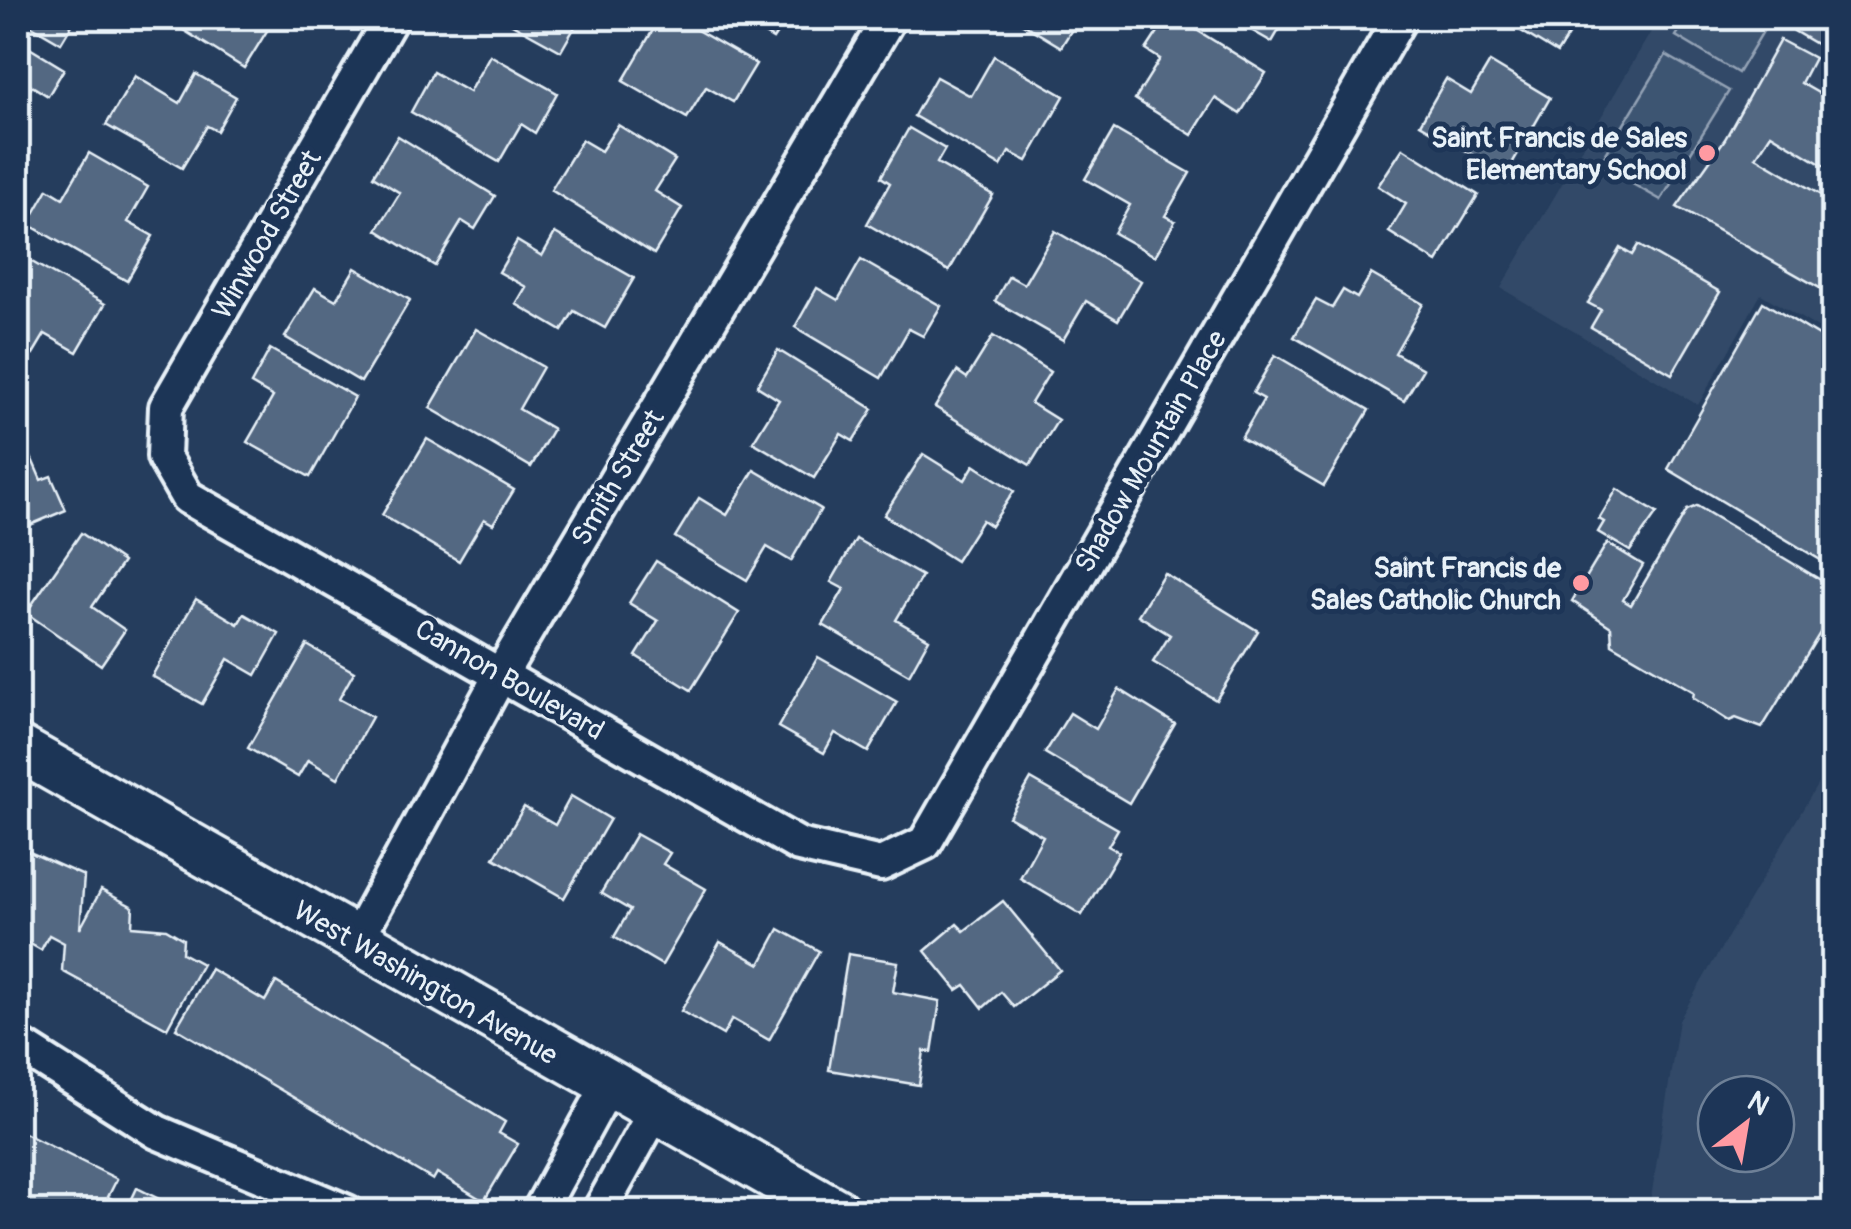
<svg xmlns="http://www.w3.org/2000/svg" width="1851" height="1229" viewBox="0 0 1851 1229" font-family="Pangolin,sans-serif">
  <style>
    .built { fill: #334a68; fill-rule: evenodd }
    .green { fill: #3e5472; stroke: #93a2b5; stroke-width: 2.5 }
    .building { fill: #536782; stroke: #e8f1f8; stroke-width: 2.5 }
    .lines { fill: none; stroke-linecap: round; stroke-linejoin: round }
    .street-casing { stroke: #e8f1f8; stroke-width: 40 }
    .secondary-casing { stroke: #e8f1f8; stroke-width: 52 }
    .street { stroke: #1d3557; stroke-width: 32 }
    .secondary { stroke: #1d3557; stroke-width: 45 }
    .poi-dot { fill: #ff9aa2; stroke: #1d3557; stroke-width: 4 }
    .labels { text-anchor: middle; stroke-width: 10; stroke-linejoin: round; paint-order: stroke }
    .poi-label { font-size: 28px; font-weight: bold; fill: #e8f1f8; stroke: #1d3557; text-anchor: end }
    .street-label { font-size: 28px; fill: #e8f1f8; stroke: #1d3557 }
  </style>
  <rect width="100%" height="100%" fill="#253d5d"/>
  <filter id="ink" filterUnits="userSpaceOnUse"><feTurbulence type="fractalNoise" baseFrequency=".01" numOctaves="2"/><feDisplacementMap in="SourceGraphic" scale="20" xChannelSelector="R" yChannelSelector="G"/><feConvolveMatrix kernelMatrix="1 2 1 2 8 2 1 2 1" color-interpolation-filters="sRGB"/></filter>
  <g filter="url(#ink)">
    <!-- built -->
    <g class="built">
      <path d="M1659,18H1833V337L1761,294L1698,405L1501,288Z"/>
      <path d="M1833,758V1211H1649L1679,1020ZM1716,1094H1776V1154H1716Z"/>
    </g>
    <!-- green -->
    <g class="green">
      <path d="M1687,18H1771L1738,73L1676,36Z"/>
      <path d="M1666,55L1729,91L1661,200L1599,165Z"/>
    </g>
    <!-- building -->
    <g class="building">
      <path d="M18,18H76L61,43Z"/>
      <path d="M172,18H257L270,26L244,68L169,21Z"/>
      <path d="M501,18H580L561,51Z"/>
      <path d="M660,18H676L756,64L733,102L706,87L687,118L623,81Z"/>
      <path d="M738,18H787L773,39Z"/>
      <path d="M1020,18H1079L1061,47L1018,21Z"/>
      <path d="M1167,18H1177L1266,73L1240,114L1215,98L1192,135L1135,99L1160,59L1146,50Z"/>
      <path d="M1230,18H1286L1272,42Z"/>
      <path d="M1518,18H1579L1557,53L1513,26Z"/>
      <path d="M1803,18H1834V69L1827,65L1833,54L1794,31Z"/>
      <path d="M1780,40L1814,58L1801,83L1834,102V166L1831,170L1771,134L1756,157L1834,203V296L1677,207L1725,139Z"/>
      <path d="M18,41L64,69L48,96L32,86L18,111Z"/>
      <path d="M490,55L557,93L535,133L521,124L499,162L411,112L433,72L469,92Z"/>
      <path d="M994,56L1064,96L1027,161L1009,152L1001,166L914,116L936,77L971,96Z"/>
      <path d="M1490,62L1550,98L1506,174L1420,124L1446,79L1471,94Z"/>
      <path d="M196,74L236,97L217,131L207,126L182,168L106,125L135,76L180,103Z"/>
      <path d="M618,125L675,160L655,191L682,208L654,254L551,190L582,140L601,151Z"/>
      <path d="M909,128L945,149L937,163L993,195L949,271L867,224L890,183L881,177Z"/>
      <path d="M1114,129L1190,173L1165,216L1175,221L1155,256L1114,233L1130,205L1085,179Z"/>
      <path d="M398,136L495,196L475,229L462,221L435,266L377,230L400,193L373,176Z"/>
      <path d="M1403,148L1478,195L1437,262L1389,232L1406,204L1378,186Z"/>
      <path d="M89,153L148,187L128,222L153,236L127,281L28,224L48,189L63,198Z"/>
      <path d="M1055,231L1141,281L1118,320L1086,301L1063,340L995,301L1009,276L1024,284Z"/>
      <path d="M555,233L634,278L605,328L574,311L562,331L516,304L526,287L499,272L517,241L542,256Z"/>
      <path d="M1638,245L1720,292L1672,374L1591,327L1601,310L1588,303L1620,248L1632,255Z"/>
      <path d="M18,254L105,304L77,352L45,334L33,354L18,345Z"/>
      <path d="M861,260L941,306L923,336L909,329L881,378L795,327L817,288L838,300Z"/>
      <path d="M355,268L410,300L361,382L285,337L315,288L336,300Z"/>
      <path d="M1371,274L1423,304L1395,353L1423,369L1404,401L1294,337L1316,300L1332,308L1343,290L1357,298Z"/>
      <path d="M1763,302L1834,345V568L1668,469Z"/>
      <path d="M476,329L543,367L519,409L553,429L531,467L430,408Z"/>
      <path d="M993,336L1050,372L1031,403L1058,420L1030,465L935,407L957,371L967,378Z"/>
      <path d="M270,349L355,397L310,477L247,442L273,397L251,384Z"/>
      <path d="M778,350L873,409L853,441L841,434L814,478L753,442L779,400L757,386Z"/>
      <path d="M1275,355L1369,410L1324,486L1241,438L1264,399L1253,393Z"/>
      <path d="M21,434L41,480L51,476L66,510L18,530V436Z"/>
      <path d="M427,439L514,490L493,524L484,519L459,561L382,515Z"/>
      <path d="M923,454L965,480L974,465L1014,491L991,526L982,520L956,561L884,515Z"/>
      <path d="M754,470L821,509L791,561L767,547L747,580L675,537L699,498L727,515Z"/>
      <path d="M1617,489L1657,513L1630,551L1598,532L1604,522L1599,519Z"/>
      <path d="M1697,506L1834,588V610L1762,728L1736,718L1729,721L1693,698L1694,692L1612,644L1611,627L1572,601L1607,543L1643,565L1623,600L1631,605L1687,510Z"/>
      <path d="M81,533L123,562L92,607L125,630L101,665L26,613Z"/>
      <path d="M856,539L922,576L896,620L929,639L909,675L823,625L844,589L831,582Z"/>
      <path d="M656,561L739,613L691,690L636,656L658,621L629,603Z"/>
      <path d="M1164,573L1258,631L1216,700L1153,662L1170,635L1138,615Z"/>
      <path d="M196,599L238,624L244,614L279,634L256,675L228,659L202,704L152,676Z"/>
      <path d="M307,645L354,672L339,699L372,717L338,778L308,760L298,777L248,748Z"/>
      <path d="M818,657L897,702L868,752L835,733L824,753L778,727Z"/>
      <path d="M1119,689L1175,724L1129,803L1045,753L1070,713L1096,729Z"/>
      <path d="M1031,779L1118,829L1108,846L1119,852L1082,915L1020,878L1043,836L1009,817Z"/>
      <path d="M571,796L610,819L564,898L494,858L524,807L555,825Z"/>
      <path d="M636,834L670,853L663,864L706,889L662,965L614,937L630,910L601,893Z"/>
      <path d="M18,847L84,876L80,929L101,890L133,907L132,926L166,929L183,939L182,953L202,964L167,1028L62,971L64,943L49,935L41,950L18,937Z"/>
      <path d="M1003,901L1060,970L1014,1007L1001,992L983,1008L965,985L957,990L925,951L957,924L964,931Z"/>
      <path d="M779,929L819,951L769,1040L732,1019L723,1035L681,1011L720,942L760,964Z"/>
      <path d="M848,954L898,962L893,992L940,1001L932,1052L924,1051L919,1085L829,1070Z"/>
      <path d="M211,969L265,1001L276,982L505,1122L499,1133L518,1144L484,1201L437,1173L433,1180L176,1028Z"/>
      <path d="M18,1130L117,1179L108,1197L128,1207L137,1188L185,1212H18Z"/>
    </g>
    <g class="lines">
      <defs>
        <g id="street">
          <path d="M391,18L166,407L164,457L187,497L799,845L881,864L925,843L1400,18"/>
          <path d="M356,941L501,674L889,18"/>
          <path d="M18,1044L157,1132L347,1212"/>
          <path d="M539,1212L608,1086"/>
          <path d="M599,1212L655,1111"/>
        </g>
        <path id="secondary" d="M18,748L837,1212"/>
      </defs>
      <!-- street casing -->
      <use href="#street" class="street-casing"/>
      <!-- secondary casing -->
      <use href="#secondary" class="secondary-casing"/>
      <!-- street -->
      <use href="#street" class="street"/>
      <!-- secondary -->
      <use href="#secondary" class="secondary"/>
    </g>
  </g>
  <!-- markers -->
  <g class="poi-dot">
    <circle cx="1707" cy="153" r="10"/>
    <circle cx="1581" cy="583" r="10"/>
  </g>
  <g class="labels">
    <!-- poi labels -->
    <g class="poi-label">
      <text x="1687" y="147">Saint Francis de Sales<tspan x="1687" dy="32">Elementary School</tspan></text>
      <text x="1561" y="577">Saint Francis de<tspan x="1561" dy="32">Sales Catholic Church</tspan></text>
    </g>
    <!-- street labels -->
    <g class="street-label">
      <text transform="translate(266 234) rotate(-60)" y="10">Winwood Street</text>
      <text transform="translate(1150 451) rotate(-60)" y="10">Shadow Mountain Place</text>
      <text transform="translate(617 477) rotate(-59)" y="10">Smith Street</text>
      <text transform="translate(510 679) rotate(30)" y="10">Cannon Boulevard</text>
      <text transform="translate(426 982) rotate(30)" y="10">West Washington Avenue</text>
    </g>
  </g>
  <!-- margin -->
  <rect width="1851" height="1229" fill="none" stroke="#1d3557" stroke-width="60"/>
  <rect x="30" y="30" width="1791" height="1169" fill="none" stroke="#e8f1f8" stroke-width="4" filter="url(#ink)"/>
  <!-- north arrow -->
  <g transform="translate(1746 1124) rotate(31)"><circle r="48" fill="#1d3557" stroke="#6e8097" stroke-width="2.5"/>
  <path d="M0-8L18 38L0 25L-18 38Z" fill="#ff9aa2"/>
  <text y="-15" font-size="28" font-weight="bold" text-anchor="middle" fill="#e8f1f8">N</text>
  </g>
</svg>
